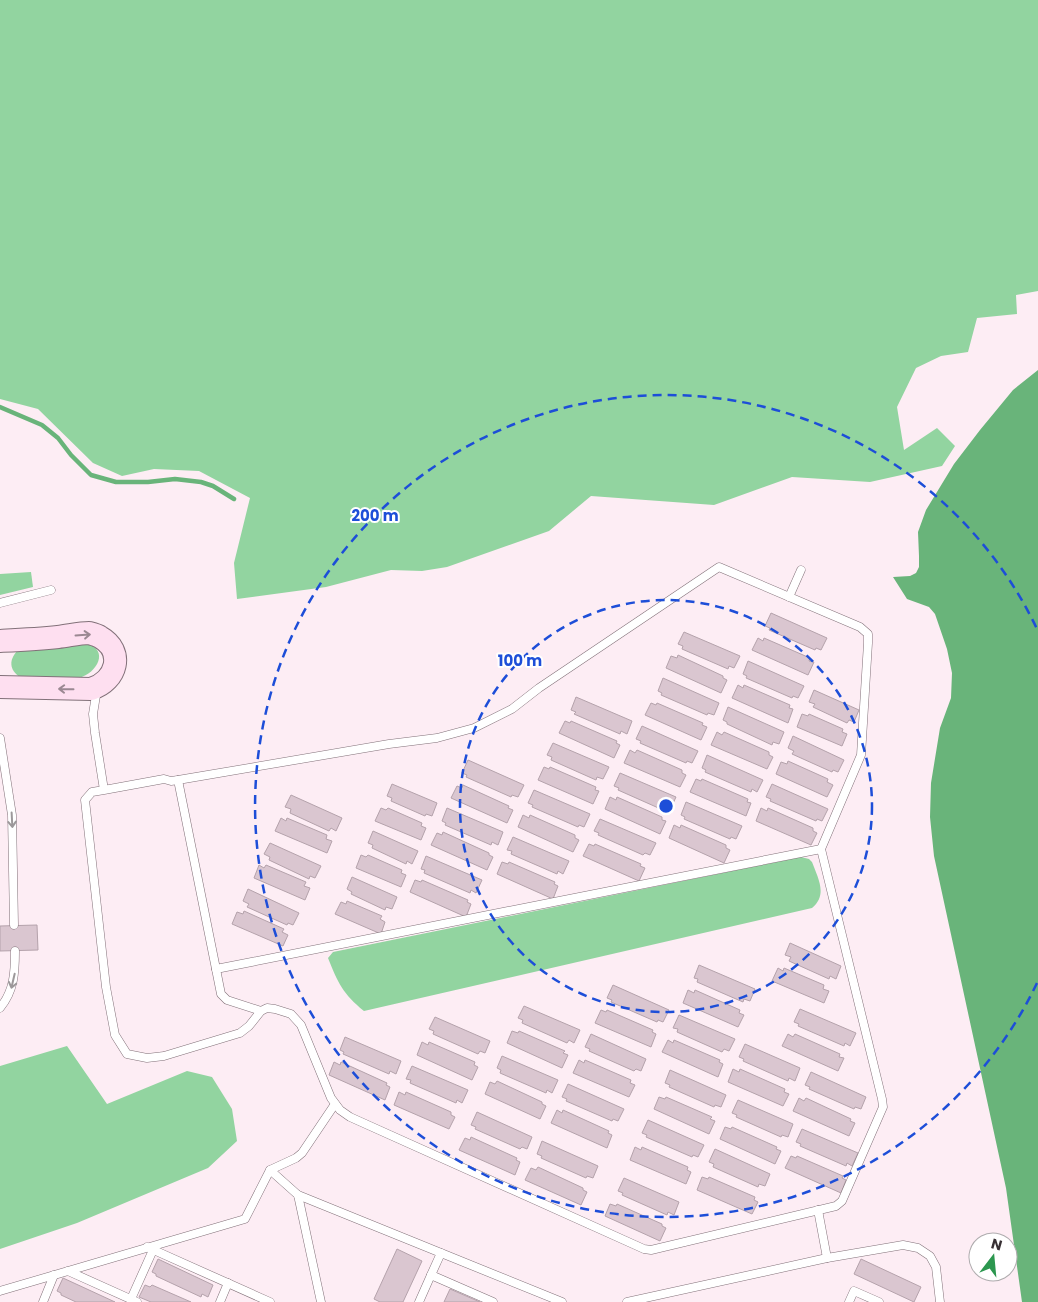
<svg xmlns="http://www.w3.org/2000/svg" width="1038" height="1302" viewBox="0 0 1038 1302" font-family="Poppins,sans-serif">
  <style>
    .green { fill: #92d4a0 }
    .water { fill: #69b47a }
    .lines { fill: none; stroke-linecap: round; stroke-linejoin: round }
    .stream { stroke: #69b47a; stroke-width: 4.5 }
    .building { fill: #dac6d0; stroke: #b4a2ab }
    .service-casing { stroke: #827179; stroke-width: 9 }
    .secondary-casing { stroke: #827179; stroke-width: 24 }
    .service { stroke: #fff; stroke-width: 8 }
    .secondary { stroke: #fedff0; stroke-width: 22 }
    .oneway { stroke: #9b8892 }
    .oneway2 { stroke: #9c989a }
    .ring { fill: none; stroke: #1d4ed8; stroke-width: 2.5; stroke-dasharray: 9 6 }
    .centre { fill: #1d4ed8; stroke: #fff; stroke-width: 2.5 }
    .ring-label { font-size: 15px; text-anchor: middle; font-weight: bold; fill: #1d4ed8; stroke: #fff; stroke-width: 4; stroke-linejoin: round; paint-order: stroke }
  </style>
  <rect width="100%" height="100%" fill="#fdedf4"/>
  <!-- green -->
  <g class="green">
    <path d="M0,0H1038V291L1016,295L1017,314L977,318L968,352L941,356L916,368L897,407L904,450L937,428L955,446L942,466L870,482L792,477L714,505L591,496L549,531L447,567L422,571L391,570L326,587L237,599L234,563L250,498L199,471L154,469L122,476L93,463L38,409L0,399Z"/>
    <path d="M31,572L33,587L0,595V574Z"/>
    <path d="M86,643C110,650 97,673 79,678L20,677C9,670 9,660 17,651Z"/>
    <path d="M801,857L809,859L812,862C818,878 828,895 812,908L364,1011C343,994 338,983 328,958L333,952Z"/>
    <path d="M67,1046L107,1104L187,1071L212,1077L232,1109L237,1141L208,1168L77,1223L0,1249V1066Z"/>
  </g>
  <!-- water -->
  <path class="water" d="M1038,370V1302H1022L1006,1188L934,856L930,817L931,783L940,728L951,698L952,673L947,649L935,614L929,607L907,599L893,577L910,576L916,573L919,567V556L918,532L926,510L954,464L980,430L1013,390Z"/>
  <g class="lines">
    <!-- stream -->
    <path class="stream" d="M0,407L42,425L58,438L71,455L91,475L116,482H148L175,479L201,482L213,486L234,499"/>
  </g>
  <!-- building -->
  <g class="building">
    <path d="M771,613L827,638L821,650L816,648L815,650L769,630L770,628L765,626Z"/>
    <path d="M684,632L740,656L734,668L729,666L728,669L682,649L683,646L678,644Z"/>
    <path d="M758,638L763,641L764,638L810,658L809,661L814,662L808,675L752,650Z"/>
    <path d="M678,655L723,676V678L727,680L721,693L666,668L671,656L677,658Z"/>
    <path d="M748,661L804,686L798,698L793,696L792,698L746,678L747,676L743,674Z"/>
    <path d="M663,678L719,703L714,715L708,713L707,715L661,695L662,693L658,691Z"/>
    <path d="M738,685L743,688L744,685L790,705L789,708L793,709L788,723L732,698Z"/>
    <path d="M814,690L859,710L854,722L849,720L847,723L813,707L815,704L809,702Z"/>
    <path d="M576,697L632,721L627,734L621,731L620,734L574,714L576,712L571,710Z"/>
    <path d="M651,703L656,705L657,703L703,723L702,725L707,727L701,740L645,715Z"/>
    <path d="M728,707L784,732L779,744L773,742L772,745L727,724V722L723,720Z"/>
    <path d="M802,714L808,716L809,714L843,729L842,732L847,734L842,746L797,727Z"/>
    <path d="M565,721L570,723L571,721L617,741L616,743L620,745L614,758L559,733Z"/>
    <path d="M642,726L698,751L692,763L687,761L686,763L640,743L641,741L636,739Z"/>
    <path d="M717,732L722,735L724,732L769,752V755L773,757L767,769L711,745Z"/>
    <path d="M793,736L844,760L838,772L833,770L832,772L792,754L794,751L788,748Z"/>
    <path d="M553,743L609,767L603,779L597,777L596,780L551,760L552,757L547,755Z"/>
    <path d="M630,750L635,753L637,750L682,770V773L686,775L680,787L624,763Z"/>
    <path d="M707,755L763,780L757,792L752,789L751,792L705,772L706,770L702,768Z"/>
    <path d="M468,760L524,785L518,797L512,795L511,797L466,777L467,775L462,773Z"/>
    <path d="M788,761L828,779L827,782L833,785L827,797L776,774L781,762L787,764Z"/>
    <path d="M544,767L549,769L550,767L596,787L595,790L599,791L593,804L538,780Z"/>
    <path d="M620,773L676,797L670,810L665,807L663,810L618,790L619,788L614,786Z"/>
    <path d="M696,779L701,781L702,779L748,799L747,802L751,803L746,816L690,792Z"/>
    <path d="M392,784L437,803L432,816L426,814L425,816L391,801L392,798L387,796Z"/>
    <path d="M772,784L828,809L822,821L817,819L816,821L770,801L771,799L766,797Z"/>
    <path d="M463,785L509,806L508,808L513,810L507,823L451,798L457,786L462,788Z"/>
    <path d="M534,790L590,814L584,827L579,825L578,827L532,807L533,805L528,803Z"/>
    <path d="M291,795L342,818L336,831L331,828L329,831L290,813L291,809L285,807Z"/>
    <path d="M610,797L616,800L617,797L662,817V820L666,821L660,834L605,809Z"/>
    <path d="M686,802L742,826L736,839L731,837L730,839L684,819L685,817L681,815Z"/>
    <path d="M381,808L386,810L388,808L422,823L421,826L426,828L421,840L375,821Z"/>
    <path d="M447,808L503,832L498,845L492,842L491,845L445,825L446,823L442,821Z"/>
    <path d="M761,808L767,811L768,808L813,828V831L817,833L811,845L756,821Z"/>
    <path d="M523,815L529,818L530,815L575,835V838L579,840L573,852L518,827Z"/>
    <path d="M281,818L286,821L287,818L327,835L326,839L332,841L327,853L275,831Z"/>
    <path d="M600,819L656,843L650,855L645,853L643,855L598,835L599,833L594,831Z"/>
    <path d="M674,825L680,828L681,825L726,845V848L730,850L724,863L669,838Z"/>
    <path d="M373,831L418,851L412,864L407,861L406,864L372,848L373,845L368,843Z"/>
    <path d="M443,832L489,853V855L493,857L487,870L431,845L437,833L442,835Z"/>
    <path d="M513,837L569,861L563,874L558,871L557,874L511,854L512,851L507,850Z"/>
    <path d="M270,843L321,866L315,878L310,876L309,879L269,860L270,857L264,854Z"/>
    <path d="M589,844L594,846L595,844L641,864L640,866L645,868L639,881L583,856Z"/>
    <path d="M361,855L366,857L368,855L402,870L401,873L406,875L401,887L356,868Z"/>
    <path d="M426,856L482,880L476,893L471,890L470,893L424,873L425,870L421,869Z"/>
    <path d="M502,862L508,864L509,862L555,882L554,884L558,886L553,899L497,874Z"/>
    <path d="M259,865L264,868L266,865L306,882L304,886L310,888L305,900L254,878Z"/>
    <path d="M352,877L397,897L392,909L386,907L385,910L351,894L352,892L347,889Z"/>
    <path d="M415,880L421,882L422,880L468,900L467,902L471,904L466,917L410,892Z"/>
    <path d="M248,889L299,913L293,925L288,923L287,925L247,907L249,904L243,901Z"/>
    <path d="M347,901L382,916L380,919L385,922L381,934L335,914L341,902L346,904Z"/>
    <path d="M244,911L284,929L282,932L288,935L283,946L232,924L237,912L243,914Z"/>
    <path d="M37,925L38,950L0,951V926Z"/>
    <path d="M790,943L841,966L836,979L830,976L829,979L789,961L791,957L785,955Z"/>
    <path d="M699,965L755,989L750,1001L744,999L743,1002L697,982L698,979L694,978Z"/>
    <path d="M778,968L783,971L784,968L824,985L823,989L829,991L824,1003L772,981Z"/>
    <path d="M613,985L669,1010L663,1022L658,1020L657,1022L611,1002L612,1000L607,998Z"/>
    <path d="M688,990L694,993L695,990L740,1010L739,1013L744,1015L738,1027L683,1003Z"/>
    <path d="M524,1006L580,1030L574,1043L569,1040L567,1043L522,1023L523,1020L518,1018Z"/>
    <path d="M800,1009L856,1033L850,1046L845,1043L844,1046L798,1026L799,1024L794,1022Z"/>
    <path d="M601,1010L606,1012L607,1010L653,1030L652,1032L656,1034L651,1047L595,1023Z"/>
    <path d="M679,1015L735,1039L729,1051L724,1049L722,1052L677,1032L678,1029L673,1028Z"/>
    <path d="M435,1017L490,1041L485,1053L480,1051L478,1054L433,1034L434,1031L429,1029Z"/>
    <path d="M512,1031L518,1033L519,1031L565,1051L563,1053L568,1055L562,1068L507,1043Z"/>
    <path d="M591,1034L646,1059L641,1071L636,1069L634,1071L589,1051L590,1049L585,1047Z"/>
    <path d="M788,1034L793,1037L795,1034L840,1054L839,1057L844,1058L838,1071L782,1046Z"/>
    <path d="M345,1037L401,1061L396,1074L390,1071L389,1074L343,1054L344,1052L340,1050Z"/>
    <path d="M668,1040L673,1043L674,1040L720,1060L719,1062L723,1064L718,1077L662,1052Z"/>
    <path d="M422,1042L428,1045L429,1042L475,1062L474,1065L478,1067L472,1080L417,1055Z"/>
    <path d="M745,1044L800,1068L795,1081L789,1078L788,1081L743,1061L744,1059L739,1057Z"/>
    <path d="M502,1056L558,1080L552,1093L547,1090L546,1093L500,1073L501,1070L497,1068Z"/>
    <path d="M579,1060L584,1063L585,1060L631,1080L630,1083L635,1085L629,1097L573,1073Z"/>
    <path d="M334,1062L340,1065L341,1062L387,1083L386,1085L390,1087L385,1100L329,1075Z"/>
    <path d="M412,1066L468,1090L462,1103L457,1100L456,1103L410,1083L411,1080L406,1079Z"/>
    <path d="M733,1069L739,1072L740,1069L785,1089L784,1092L789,1094L783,1106L728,1082Z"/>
    <path d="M670,1070L726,1095L721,1107L715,1105L714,1107L669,1087L670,1085L665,1083Z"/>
    <path d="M811,1072L866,1097L861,1109L855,1107L854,1109L809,1089L810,1087L805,1085Z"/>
    <path d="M497,1081L542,1102V1104L546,1106L540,1119L485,1094L490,1082L495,1084Z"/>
    <path d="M568,1084L624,1109L618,1121L613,1119L612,1121L566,1101L567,1099L562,1097Z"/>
    <path d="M399,1092L405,1095L406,1092L451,1112V1115L455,1117L449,1129L394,1105Z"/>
    <path d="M659,1097L665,1099L666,1097L712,1117L710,1119L715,1121L709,1134L654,1109Z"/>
    <path d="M799,1098L804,1101L806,1098L851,1119L850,1121L855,1123L849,1136L793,1111Z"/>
    <path d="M738,1100L793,1124L788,1137L782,1135L781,1137L736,1117L737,1115L732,1113Z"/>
    <path d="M557,1110L562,1113L563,1110L609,1131L608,1133L612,1135L607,1148L551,1123Z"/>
    <path d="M477,1112L532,1137L527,1149L522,1147L520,1149L475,1129L476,1127L471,1125Z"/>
    <path d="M648,1120L704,1145L698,1157L693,1155L692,1157L646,1137L647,1135L642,1133Z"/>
    <path d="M725,1127L731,1129L732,1127L777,1147L776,1149L781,1151L775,1164L720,1139Z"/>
    <path d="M802,1129L858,1153L852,1166L847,1163L846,1166L800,1146L801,1144L796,1142Z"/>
    <path d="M471,1137L517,1158L516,1160L520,1162L515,1175L459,1150L465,1138L470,1140Z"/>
    <path d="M542,1141L598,1166L593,1178L587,1176L586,1178L541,1158L542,1156L537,1154Z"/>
    <path d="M635,1147L641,1150L642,1147L688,1167L687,1170L691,1172L686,1184L630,1160Z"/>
    <path d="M715,1149L770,1174L765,1186L759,1184L758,1187L713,1167L714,1164L709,1162Z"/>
    <path d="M791,1156L796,1158L797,1156L843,1176L842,1178L846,1180L841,1193L785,1168Z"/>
    <path d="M538,1167L583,1188V1190L587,1192L581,1205L525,1180L531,1168L536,1170Z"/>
    <path d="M702,1177L708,1179L709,1177L755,1197L754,1200L758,1202L752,1214L697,1190Z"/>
    <path d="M624,1178L679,1202L674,1215L668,1212L667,1215L622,1195L623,1193L618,1191Z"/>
    <path d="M610,1204L616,1206L617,1204L662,1224V1226L666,1228L660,1241L605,1216Z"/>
    <path d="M397,1249L422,1261L403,1302H380L374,1299Z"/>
    <path d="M158,1259L213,1285L208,1297L202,1294L201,1297L156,1276V1274L152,1272Z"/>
    <path d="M861,1259L921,1287L914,1302L854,1274Z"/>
    <path d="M63,1278L115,1302H76L61,1295V1293L57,1291Z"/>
    <path d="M145,1285L150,1287L152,1285L191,1302H151L139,1297Z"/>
    <path d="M450,1289L480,1302H444Z"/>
  </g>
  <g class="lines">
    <defs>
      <g id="service">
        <path d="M789,597L801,570"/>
        <path d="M0,603L51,590"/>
        <path d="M97,689L93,714L95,733L104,790L92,792L85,800L106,987L115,1035L127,1054L147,1058L164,1056L240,1033L249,1026L261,1011L267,1008L275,1009L291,1014L301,1025L331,1098L340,1110L350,1117L644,1249L651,1250L836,1206L842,1201L883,1107L882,1099L821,849L861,755L868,643V634L860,627L719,567L539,688L512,709L474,728L437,738L389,744L178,780L171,781L164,779L104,790"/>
        <path d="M0,738L12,815L14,925"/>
        <path d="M178,780L216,969L821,849"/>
        <path d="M216,969L221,994L227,1000L261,1011"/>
        <path d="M0,1008C14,991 15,973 15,951"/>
        <path d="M270,1170L298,1195L321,1302"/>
        <path d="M298,1195L562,1302"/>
        <path d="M818,1210L827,1258"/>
        <path d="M147,1247L270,1302"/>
        <path d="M68,1271L137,1302"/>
        <path d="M431,1275L441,1253"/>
        <path d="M0,1291L245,1219L270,1170L296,1158L302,1153L335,1104"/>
        <path d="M131,1299L153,1250"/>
        <path d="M43,1302L54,1275"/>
        <path d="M220,1302L228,1283"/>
        <path d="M419,1302L431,1275L493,1302"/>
        <path d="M627,1302L827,1258L903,1245L918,1248L930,1256L936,1267L940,1302"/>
        <path d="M849,1302L854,1291L879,1302"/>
      </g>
      <path id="secondary" d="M0,641C19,640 39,639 58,637C68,636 79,633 89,633C93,634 97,635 100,637C125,651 117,681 91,689L0,687"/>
    </defs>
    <!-- service casing -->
    <use href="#service" class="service-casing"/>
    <!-- secondary casing -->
    <use href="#secondary" class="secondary-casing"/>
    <!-- service -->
    <use href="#service" class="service"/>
    <!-- secondary -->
    <use href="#secondary" class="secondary"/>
  </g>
  <!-- one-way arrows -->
  <defs><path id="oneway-shaft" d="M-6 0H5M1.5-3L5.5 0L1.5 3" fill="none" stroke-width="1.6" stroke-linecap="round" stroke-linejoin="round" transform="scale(1.25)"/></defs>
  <g class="oneway">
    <use href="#oneway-shaft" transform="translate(83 635) rotate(-4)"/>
    <use href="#oneway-shaft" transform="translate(66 689) rotate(-179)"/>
  </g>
  <g class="oneway2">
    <use href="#oneway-shaft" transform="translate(12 820) rotate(87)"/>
    <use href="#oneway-shaft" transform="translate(13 981) rotate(103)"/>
  </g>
  <!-- distance rings -->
  <g class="ring">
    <circle cx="666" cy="806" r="206"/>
    <path d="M1037 983A411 411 0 1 1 1037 629"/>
  </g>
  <circle cx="666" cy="806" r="8" class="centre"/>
  <g class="ring-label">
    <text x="375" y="521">200 m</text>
    <text x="520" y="666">100 m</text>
  </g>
  <!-- north arrow -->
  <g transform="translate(993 1257) rotate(16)"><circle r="24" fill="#ffffff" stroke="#afacae"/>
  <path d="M0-4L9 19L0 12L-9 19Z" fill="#2c974f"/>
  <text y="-8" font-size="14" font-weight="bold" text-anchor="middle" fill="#383034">N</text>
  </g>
</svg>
